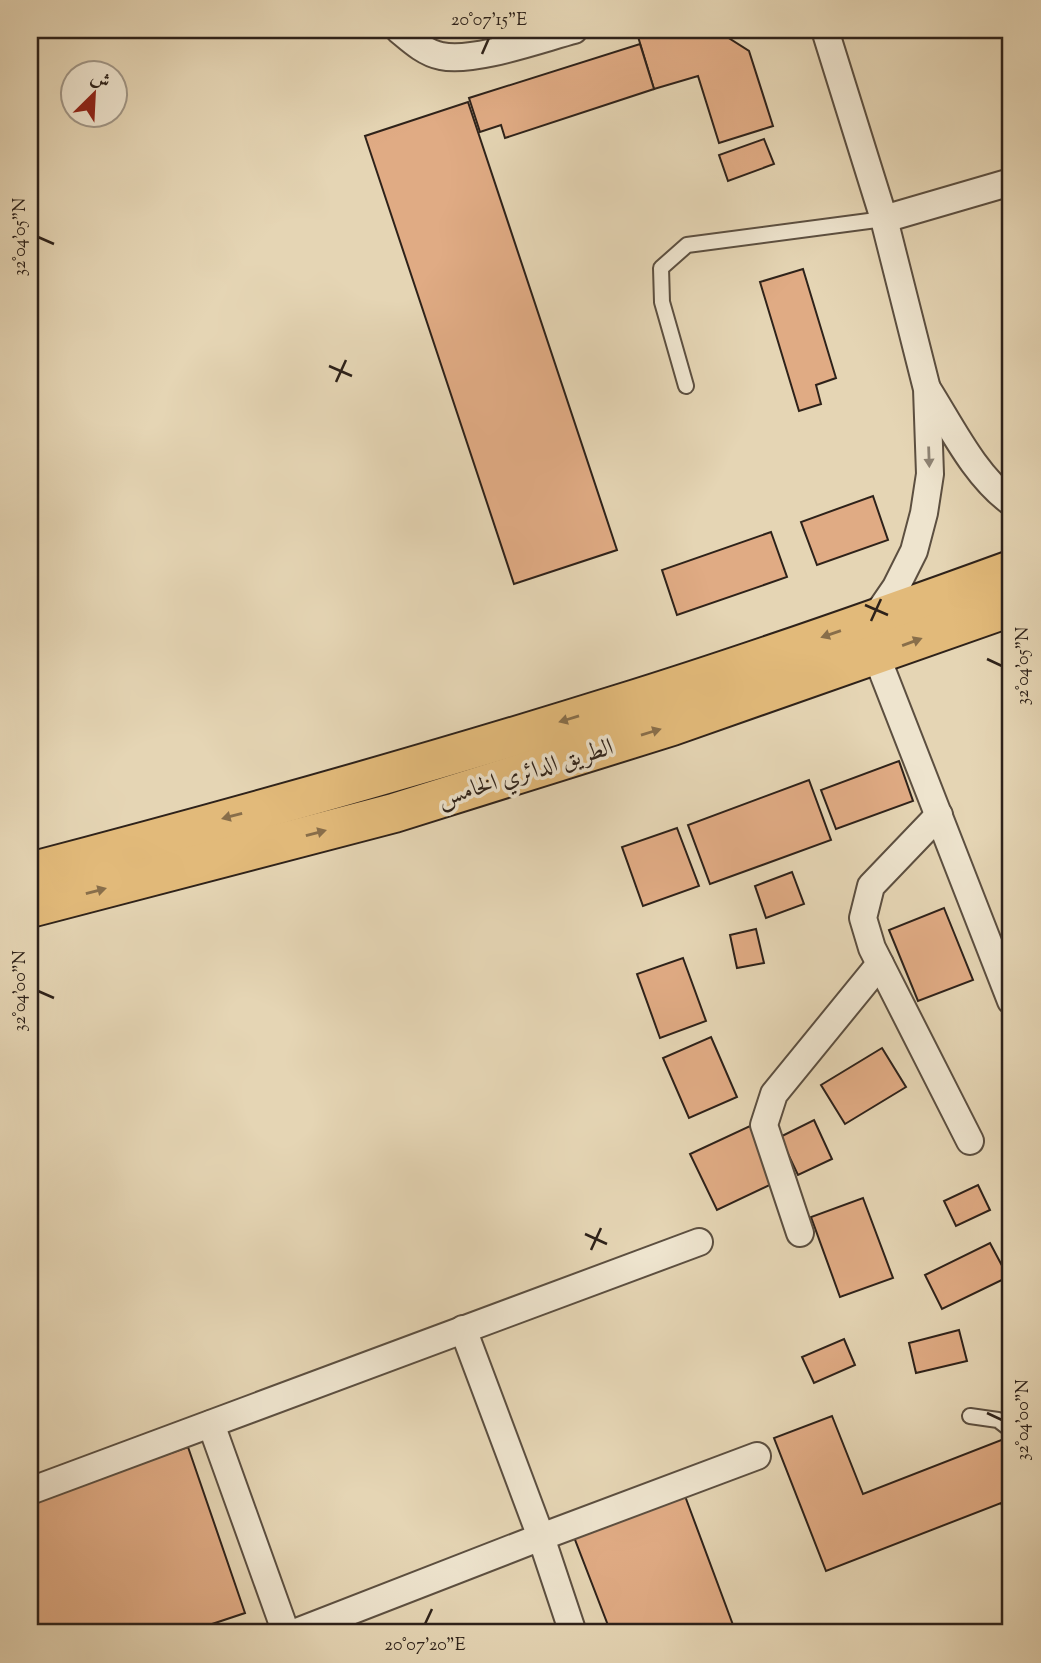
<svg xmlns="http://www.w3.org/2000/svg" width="1041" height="1663" viewBox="0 0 1041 1663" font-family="'Sorts Mill Goudy',Amiri,serif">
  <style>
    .building { fill: #e0ab84; stroke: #2e221a; stroke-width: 2 }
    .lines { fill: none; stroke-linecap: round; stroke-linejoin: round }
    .service-casing { stroke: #5c4f40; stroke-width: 18 }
    .minor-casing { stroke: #5c4f40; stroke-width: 30 }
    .primary-casing { stroke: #2e221a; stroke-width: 42 }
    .service { stroke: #eee4ce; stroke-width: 14 }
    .minor { stroke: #eee4ce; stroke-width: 26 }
    .primary { stroke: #e2ba7a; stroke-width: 38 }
    .oneway { fill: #8e8374 }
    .oneway2 { fill: #886e4a }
    .ticks { fill: none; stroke: #2e221a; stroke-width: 2.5 }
    .labels { text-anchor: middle; stroke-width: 7; stroke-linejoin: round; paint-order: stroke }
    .street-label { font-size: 24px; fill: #2e221a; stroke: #eee4ce }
    .neatline { fill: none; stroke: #2e221a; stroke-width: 2.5 }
    .ticks-label { font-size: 18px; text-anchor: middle; fill: #2e221a }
  </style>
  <rect width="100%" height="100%" fill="#e5d5b4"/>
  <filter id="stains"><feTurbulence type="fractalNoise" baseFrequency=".00286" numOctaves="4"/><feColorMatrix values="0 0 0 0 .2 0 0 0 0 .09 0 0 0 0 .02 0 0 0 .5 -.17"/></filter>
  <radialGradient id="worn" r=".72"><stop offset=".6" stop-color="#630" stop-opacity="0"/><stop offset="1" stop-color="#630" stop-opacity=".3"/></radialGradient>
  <!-- building -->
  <g class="building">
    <path d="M636,30H716L749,51L773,126L719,143L698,76L654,89Z"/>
    <path d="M640,44L654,89L505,138L501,125L480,132L469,98Z"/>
    <path d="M468,102L617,550L514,584L365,136Z"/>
    <path d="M764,139L774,164L728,181L719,155Z"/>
    <path d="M803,269L836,378L816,385L821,404L799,411L760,282Z"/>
    <path d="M873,496L888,540L817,565L801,522Z"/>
    <path d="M771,532L787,577L677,615L662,570Z"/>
    <path d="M899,761L913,801L836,829L821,790Z"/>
    <path d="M809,780L831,840L710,884L688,825Z"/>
    <path d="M677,828L699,886L643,906L622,847Z"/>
    <path d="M792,872L804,904L766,918L755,886Z"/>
    <path d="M944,908L973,980L918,1001L889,930Z"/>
    <path d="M756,929L764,963L737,968L730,935Z"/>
    <path d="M683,958L706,1021L660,1038L637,974Z"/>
    <path d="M711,1037L737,1097L689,1118L663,1058Z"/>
    <path d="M882,1048L906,1087L845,1124L821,1085Z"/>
    <path d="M814,1120L832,1159L798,1175L780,1137Z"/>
    <path d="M750,1126L776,1182L717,1210L690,1154Z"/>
    <path d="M978,1185L990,1210L956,1226L944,1201Z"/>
    <path d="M863,1198L893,1278L840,1297L811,1217Z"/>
    <path d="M990,1243L1008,1277L942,1309L925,1275Z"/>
    <path d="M959,1330L967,1361L916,1373L909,1343Z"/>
    <path d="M844,1339L855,1365L814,1383L802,1357Z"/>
    <path d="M832,1416L863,1494L1009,1437L1011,1442V1530L1001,1503L826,1571L774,1438Z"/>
    <path d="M188,1447L245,1613L185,1633H30V1502Z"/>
    <path d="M685,1496L736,1633H611L574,1537Z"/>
  </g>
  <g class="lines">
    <defs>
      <g id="service">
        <path d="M686,386L662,302L661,268L687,245L884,219"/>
        <path d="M970,1416L998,1420L1011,1430"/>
      </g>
      <g id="minor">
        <path d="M399,30C411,40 425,53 441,56C474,63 540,39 574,30"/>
        <path d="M825,30L884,219L927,389L930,474L924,513L914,551L896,587L874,619"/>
        <path d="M884,219L1011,182"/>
        <path d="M928,390C952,428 975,476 1011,502"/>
        <path d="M876,655L1011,1001"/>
        <path d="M939,815L871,886L863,918L872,948L970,1141"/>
        <path d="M800,1233L764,1125L774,1094L880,964"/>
        <path d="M463,1329L541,1537L573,1633"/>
        <path d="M211,1424L286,1633"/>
        <path d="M30,1491L699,1242"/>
        <path d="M294,1633L541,1537L757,1456"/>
      </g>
      <g id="primary">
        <path d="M30,872C228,820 425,765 620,704C752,663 882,617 1011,570"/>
        <path d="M30,908L394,813L672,726L1011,607"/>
      </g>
    </defs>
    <!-- service casing -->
    <use href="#service" class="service-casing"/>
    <!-- minor casing -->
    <use href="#minor" class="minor-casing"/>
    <!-- primary casing -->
    <use href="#primary" class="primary-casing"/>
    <!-- service -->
    <use href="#service" class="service"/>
    <!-- minor -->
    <use href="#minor" class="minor"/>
    <!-- primary -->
    <use href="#primary" class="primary"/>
  </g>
  <!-- one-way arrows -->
  <defs><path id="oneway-solid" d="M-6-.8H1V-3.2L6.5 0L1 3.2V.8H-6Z" transform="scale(1.75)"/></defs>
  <use class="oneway" href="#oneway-solid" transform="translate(929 457) rotate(88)"/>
  <g class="oneway2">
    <use href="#oneway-solid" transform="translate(831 634) rotate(161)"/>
    <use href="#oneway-solid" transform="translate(912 642) rotate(-20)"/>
    <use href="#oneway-solid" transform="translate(569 719) rotate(163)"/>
    <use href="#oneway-solid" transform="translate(651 732) rotate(-17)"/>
    <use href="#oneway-solid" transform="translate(232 816) rotate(165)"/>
    <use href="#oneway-solid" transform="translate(316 833) rotate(-15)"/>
    <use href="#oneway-solid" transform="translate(96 891) rotate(-15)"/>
  </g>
  <!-- ticks -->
  <path class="ticks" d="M482,54L489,38M38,237L54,244M329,366L352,376M336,382L346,360M865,605L888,615M871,621L881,599M987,659L1002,666M38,991L54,998M585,1234L607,1244M591,1250L601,1228M987,1413L1002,1420M425,1624L432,1609"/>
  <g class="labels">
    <!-- street labels -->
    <g class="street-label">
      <text transform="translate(525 772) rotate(-17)" y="8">الطريق الدائري الخامس</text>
    </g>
  </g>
  <!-- margin -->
  <rect width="1041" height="1663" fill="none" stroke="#e5d5b4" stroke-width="77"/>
  <!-- north arrow -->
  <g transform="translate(94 94) rotate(24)"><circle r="33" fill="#eee4ce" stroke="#a19686" stroke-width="2"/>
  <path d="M0-5L12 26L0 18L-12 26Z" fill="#8f2418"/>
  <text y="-10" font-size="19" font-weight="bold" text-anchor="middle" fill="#2e221a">ش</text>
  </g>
  <rect x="38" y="38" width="964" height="1586" class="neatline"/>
  <g class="ticks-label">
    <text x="489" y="25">20°07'15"E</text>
    <text transform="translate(19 237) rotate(-90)" y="6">32°04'05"N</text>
    <text transform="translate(1022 666) rotate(-90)" y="6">32°04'05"N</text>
    <text transform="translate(19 991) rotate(-90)" y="6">32°04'00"N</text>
    <text transform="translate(1022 1420) rotate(-90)" y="6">32°04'00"N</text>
    <text x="425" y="1650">20°07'20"E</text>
  </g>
  <rect width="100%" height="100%" filter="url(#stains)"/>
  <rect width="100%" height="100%" fill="url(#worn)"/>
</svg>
